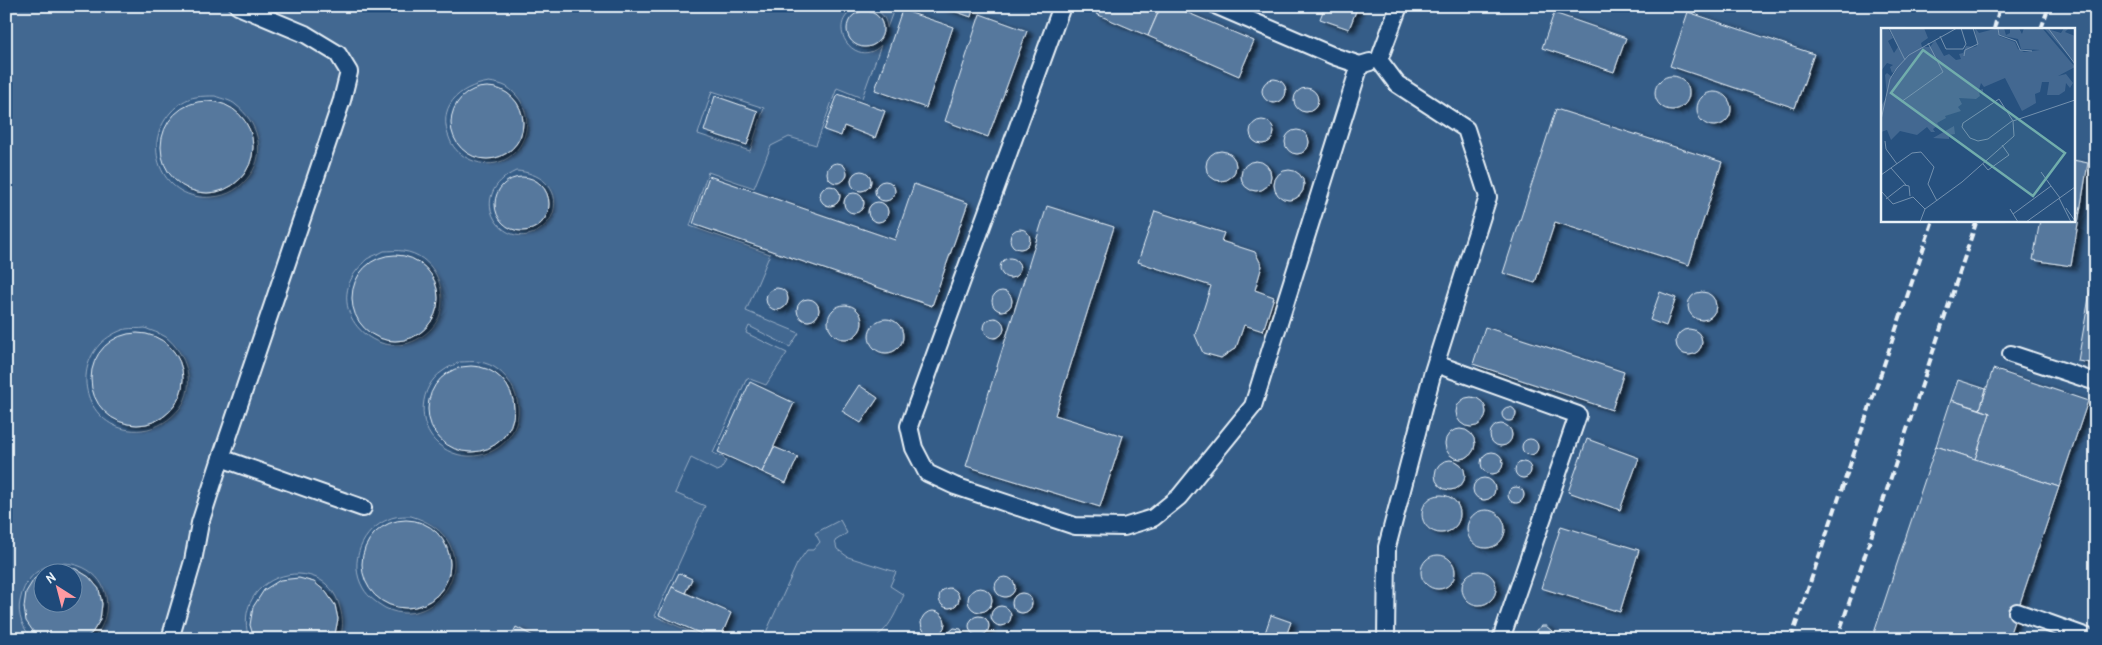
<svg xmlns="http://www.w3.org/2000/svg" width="2102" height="645" viewBox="0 0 2102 645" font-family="'Patrick Hand',sans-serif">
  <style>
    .built { fill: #355d88; fill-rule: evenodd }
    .green { fill: #436891; stroke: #96acc4; fill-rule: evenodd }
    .building { fill: #57789d; stroke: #e8f1f8; filter: url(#shadow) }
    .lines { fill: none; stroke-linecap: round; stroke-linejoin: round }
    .service-casing { stroke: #e8f1f8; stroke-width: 20 }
    .service { stroke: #1f4a7a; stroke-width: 16 }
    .rail { stroke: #e8f1f8; stroke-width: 4; stroke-dasharray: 8 4; stroke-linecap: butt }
    .inset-road { fill: none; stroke: #7491af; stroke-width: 1 }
    .view { fill: #71adac; fill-opacity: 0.15; stroke: #71adac; stroke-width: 2.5 }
    .inset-edge { fill: none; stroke: #e8f1f8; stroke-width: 2.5 }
  </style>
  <defs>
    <filter id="shadow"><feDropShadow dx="5.5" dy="3" stdDeviation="2.5" flood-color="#0009"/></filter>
  </defs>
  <rect width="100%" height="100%" fill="#27517f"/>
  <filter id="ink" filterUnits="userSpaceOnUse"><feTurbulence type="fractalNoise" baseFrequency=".02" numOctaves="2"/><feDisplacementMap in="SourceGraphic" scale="10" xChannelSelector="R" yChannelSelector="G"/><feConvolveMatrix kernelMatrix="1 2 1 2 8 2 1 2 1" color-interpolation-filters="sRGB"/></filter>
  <g filter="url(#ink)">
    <!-- built -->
    <path class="built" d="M6,6H2096V639H6ZM1882,29H2073V220H1882ZM42,572H72V602H42Z"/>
    <!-- green -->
    <g class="green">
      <path d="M6,6H228L302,37L335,56L346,72L166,639H92C100,633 104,622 106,612C115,557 31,542 20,601C17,614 23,631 34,639H6ZM215,96C222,99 231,100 236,105C257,121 267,152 250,175C241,188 228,196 212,197C164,202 139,147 171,112C177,105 187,98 196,97C202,96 209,96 215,96ZM145,328C151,331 160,333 166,337C186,353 197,385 180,408C170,420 158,428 142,430C94,435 68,379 100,344C106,338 117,331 126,329C132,328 139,329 145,328Z"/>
      <path d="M250,6H864C818,17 854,73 881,45L862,98L837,88L816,145L789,137L771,146L754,188L708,172L690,226L770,254L746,311L799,333L790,347L749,326L746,333L787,353L766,385L747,378L713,453L723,457L726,461L720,470L717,471L691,458L675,493L705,506L655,616L707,639H339C344,629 343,618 340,608C326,548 229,573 249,639H175L224,457L353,72ZM489,82C495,83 502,84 507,87C549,116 517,180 471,160C462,156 454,150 450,140C436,107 458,87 489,82ZM712,91L764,108L750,151L698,134ZM516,171C538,172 561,187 553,213C551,219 547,224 542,228C506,257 461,196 516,171ZM384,251C390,251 397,250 403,251C434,255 447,288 440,314C437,324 429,332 421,337C377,366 324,311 357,270C360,267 363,262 367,259C372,256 379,254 384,251ZM460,362C466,362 473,361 479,362C508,365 527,403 514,429C500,458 462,465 438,444C416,425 419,386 443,371C448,367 454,365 460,362ZM411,516C494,541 441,636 385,608C377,603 368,597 363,588C348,562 362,530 389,519C395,516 404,516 411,516Z"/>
      <path d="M864,6H893L894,9L887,28C886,14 877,8 864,6Z"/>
      <path d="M840,520L847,533L835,541L837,549L848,557L896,572L890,586L904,595C895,613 888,636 867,639H763L797,564L807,550H813L820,542L815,533Z"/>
    </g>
    <!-- building -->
    <g class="building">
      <path d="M940,6H974L971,17Z"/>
      <path d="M1100,6H1155L1160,8L1148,36L1096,14Z"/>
      <path d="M1161,6H1172L1254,41L1239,76L1148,36Z"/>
      <path d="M1325,6H1358L1349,29L1320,19Z"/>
      <path d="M902,10L953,27L926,108L875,90Z"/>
      <circle cx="865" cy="29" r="18"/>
      <path d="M1688,12L1814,54L1795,108L1670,66Z"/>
      <path d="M1554,13L1626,38L1614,72L1542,48Z"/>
      <path d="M980,14L1027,31L988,137L945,121Z"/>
      <circle cx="1672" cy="93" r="17"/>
      <circle cx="1274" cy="91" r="12"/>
      <circle cx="487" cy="123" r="36"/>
      <circle cx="1306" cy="100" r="12"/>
      <circle cx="1714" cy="109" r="17"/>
      <path d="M838,94L885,111L875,138L844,126L841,136L824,130Z"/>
      <path d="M715,96L758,111L747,145L704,131Z"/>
      <circle cx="207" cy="147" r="46"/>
      <path d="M1556,109L1722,162L1689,265L1555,222L1535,283L1503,273Z"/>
      <circle cx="1262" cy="132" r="12"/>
      <circle cx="1297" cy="142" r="12"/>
      <circle cx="1221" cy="166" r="15"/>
      <path d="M2073,160L2088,163L2071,266L2033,260L2040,220H2073Z"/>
      <circle cx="1256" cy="176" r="15"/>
      <circle cx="837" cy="173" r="10"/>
      <circle cx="1289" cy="185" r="15"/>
      <circle cx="861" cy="181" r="10"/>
      <path d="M709,176L895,240L914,184L968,203L932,306L693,224Z"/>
      <circle cx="522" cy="204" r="27"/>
      <circle cx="885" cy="191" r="10"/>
      <circle cx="830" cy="196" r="10"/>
      <circle cx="854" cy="203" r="10"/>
      <circle cx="878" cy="212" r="10"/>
      <path d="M1047,206L1114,227L1055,415L1123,436L1100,507L966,466Z"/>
      <path d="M1155,211L1224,233L1221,241L1255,252L1262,266L1255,290L1274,297L1263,331L1244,325L1236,348L1221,358L1203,353L1195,335L1211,286L1138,262Z"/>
      <circle cx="1020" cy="239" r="10"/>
      <circle cx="395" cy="298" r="43"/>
      <path d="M2096,257V364L2078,361Z"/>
      <circle cx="1010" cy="268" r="10"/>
      <circle cx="777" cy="299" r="11"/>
      <circle cx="1002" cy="301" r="10"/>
      <path d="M1660,292L1676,298L1666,326L1650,320Z"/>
      <circle cx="1702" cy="306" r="14"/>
      <circle cx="808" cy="310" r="11"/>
      <circle cx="845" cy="322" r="17"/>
      <circle cx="994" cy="328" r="10"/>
      <circle cx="886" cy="336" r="17"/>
      <path d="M1485,327L1624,372L1612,410L1473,364Z"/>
      <circle cx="1689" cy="342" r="13"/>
      <circle cx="137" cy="379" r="46"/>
      <circle cx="471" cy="409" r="43"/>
      <path d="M1993,369L2088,401L2059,487L1975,459L1990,413L1980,409Z"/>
      <path d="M1958,380L1986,389L1980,409L1951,400Z"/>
      <path d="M750,382L794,403L762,472L718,452Z"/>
      <path d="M859,385L878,398L861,423L842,411Z"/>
      <circle cx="1471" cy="412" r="15"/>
      <path d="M1951,400L1990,413L1975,459L1936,446Z"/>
      <circle cx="1509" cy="414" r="7"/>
      <circle cx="1501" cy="435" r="11"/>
      <circle cx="1460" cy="444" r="15"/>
      <circle cx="1530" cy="447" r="8"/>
      <path d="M1587,439L1639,458L1620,510L1568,492Z"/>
      <path d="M1936,446L2059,487L2008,639H1872Z"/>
      <path d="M774,447L798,457L786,483L762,472Z"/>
      <circle cx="1492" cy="463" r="11"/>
      <circle cx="1450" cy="475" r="15"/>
      <circle cx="1523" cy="470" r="8"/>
      <circle cx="1484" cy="489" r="11"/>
      <circle cx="1516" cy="495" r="8"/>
      <circle cx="1441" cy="514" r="19"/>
      <circle cx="1486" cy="529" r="19"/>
      <circle cx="406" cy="564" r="44"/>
      <path d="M1561,526L1639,550L1620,612L1541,588Z"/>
      <circle cx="1438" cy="572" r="17"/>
      <path d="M61,567L76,569L89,577L99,589L102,604L100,620L92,633L84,639H42L35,634L26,621L24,607L26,592L34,579L42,573V602H72V572H43Z"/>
      <circle cx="1479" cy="588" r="17"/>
      <path d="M679,573L692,579L685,593L672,587Z"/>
      <circle cx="1005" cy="587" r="10"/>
      <path d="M299,578L314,582L326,592L335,605L338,619L334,639H254L250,625L253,607L264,590L280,580Z"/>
      <path d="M672,587L731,613L720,639H713L659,615Z"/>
      <circle cx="980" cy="600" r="12"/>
      <circle cx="949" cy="598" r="10"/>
      <circle cx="1022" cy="603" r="10"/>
      <circle cx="1001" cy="616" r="10"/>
      <circle cx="933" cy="623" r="12"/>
      <path d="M1271,615L1291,622L1285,639H1263Z"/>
      <circle cx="979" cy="626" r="10"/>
      <path d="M1542,626H1546L1552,631V639H1536V630Z"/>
      <path d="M516,627L537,638L536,639H510Z"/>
      <path d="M954,628L961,629L966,639H947V634Z"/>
      <path d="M1569,633L1575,639H1559L1562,635Z"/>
    </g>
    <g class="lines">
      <defs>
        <g id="service">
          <path d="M1062,6L909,426L914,448L927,473L955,486L1075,526L1124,527L1153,518L1179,497L1253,406L1360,65"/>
          <path d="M1217,6L1336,57L1360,65L1370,62"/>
          <path d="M2011,354L2096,382"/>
          <path d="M1436,364L1578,415L1501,639"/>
          <path d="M221,458L363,508"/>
          <path d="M2017,612L2093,639"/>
          <path d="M170,639L193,561L200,523L221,458L342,100L349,72L338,54L305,34L238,6"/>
          <path d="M1386,639L1387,547L1432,375L1488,197L1466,129L1397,84L1379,60L1399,6"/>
        </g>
      </defs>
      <!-- service casing -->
      <use href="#service" class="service-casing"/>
      <!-- service -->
      <use href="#service" class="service"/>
      <!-- rail -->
      <g class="rail">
        <path d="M1994,29L2000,6"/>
        <path d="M2041,29L2049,6"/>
        <path d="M1791,639L1933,220"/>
        <path d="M1837,639L1977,220"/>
      </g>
    </g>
  </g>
  <!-- overview -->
  <g transform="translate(1881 28)">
    <rect width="194" height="194" fill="#27517f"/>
    <path d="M0,0H7L12,10L7,13L13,25L17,19L24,32L8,0H43L47,10L40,15L41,19H49L54,12L63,28L68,26L75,32L80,31L78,26L82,25L85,18L93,19L86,22L96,18L94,0L98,5L117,0L118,8L134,14L137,21L143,24L159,22L140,21L137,11L118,7V0H123L125,7L129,5V0H138L141,6L143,0H161L194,39L177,48L185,46L192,55L189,60L185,55L184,63L178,67H166L168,54H161L159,64L154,66L155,75L141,83L124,50L103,59L100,55L98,62L102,61V66L98,64L99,68L95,71L78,70L81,76L77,79L80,83L64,88L65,90L56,95L60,101L55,99L52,101L54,104H50L46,99L36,107L19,103L10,112L6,102L0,104V78L6,69L4,47L6,45L11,49L16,41L11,45L9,39L12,37L6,35L0,43ZM163,0L180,5L183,0H188L184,4L194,8V35ZM73,98L74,106L68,107V111L52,110Z" fill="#436891"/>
    <path class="inset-road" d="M8,0L24,32M117,0L118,7L135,13L139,22L151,23M167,0L194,36M59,8L65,21H82L85,16L80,0M83,28L84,22L97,16L92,0M20,74L62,44L47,15M0,92L9,51L16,40L28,27L76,0M131,93L107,111L97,113L89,110L81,99L82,95L118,71L132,93M4,113L5,121L16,136M102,136L107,142L128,127L121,117M10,140L25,157M160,144L170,158M0,147L31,125L40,124L53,139L47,156L56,173M0,163L12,176L32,169L44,181L39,194M178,170L190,194M5,171L23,157L28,158L29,168M185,180L194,193M44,181L81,154L133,108L132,93L194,72M129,181L137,194M132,186L170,158L179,170M145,194L194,159"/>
    <path class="view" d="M42,22L184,125L152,168L10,65Z"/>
    <rect width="194" height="194" class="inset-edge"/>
  </g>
  <!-- margin -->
  <rect width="2102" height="645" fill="none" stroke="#1f4a7a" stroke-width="25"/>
  <rect x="12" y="12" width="2077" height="620" fill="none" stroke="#e8f1f8" stroke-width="2" filter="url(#ink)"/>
  <!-- north arrow -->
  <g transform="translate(58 588) rotate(324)"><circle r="24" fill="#1f4a7a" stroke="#6f8dac"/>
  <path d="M0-4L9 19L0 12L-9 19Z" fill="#ff9aa2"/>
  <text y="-8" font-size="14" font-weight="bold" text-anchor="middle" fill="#e8f1f8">N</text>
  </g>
</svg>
